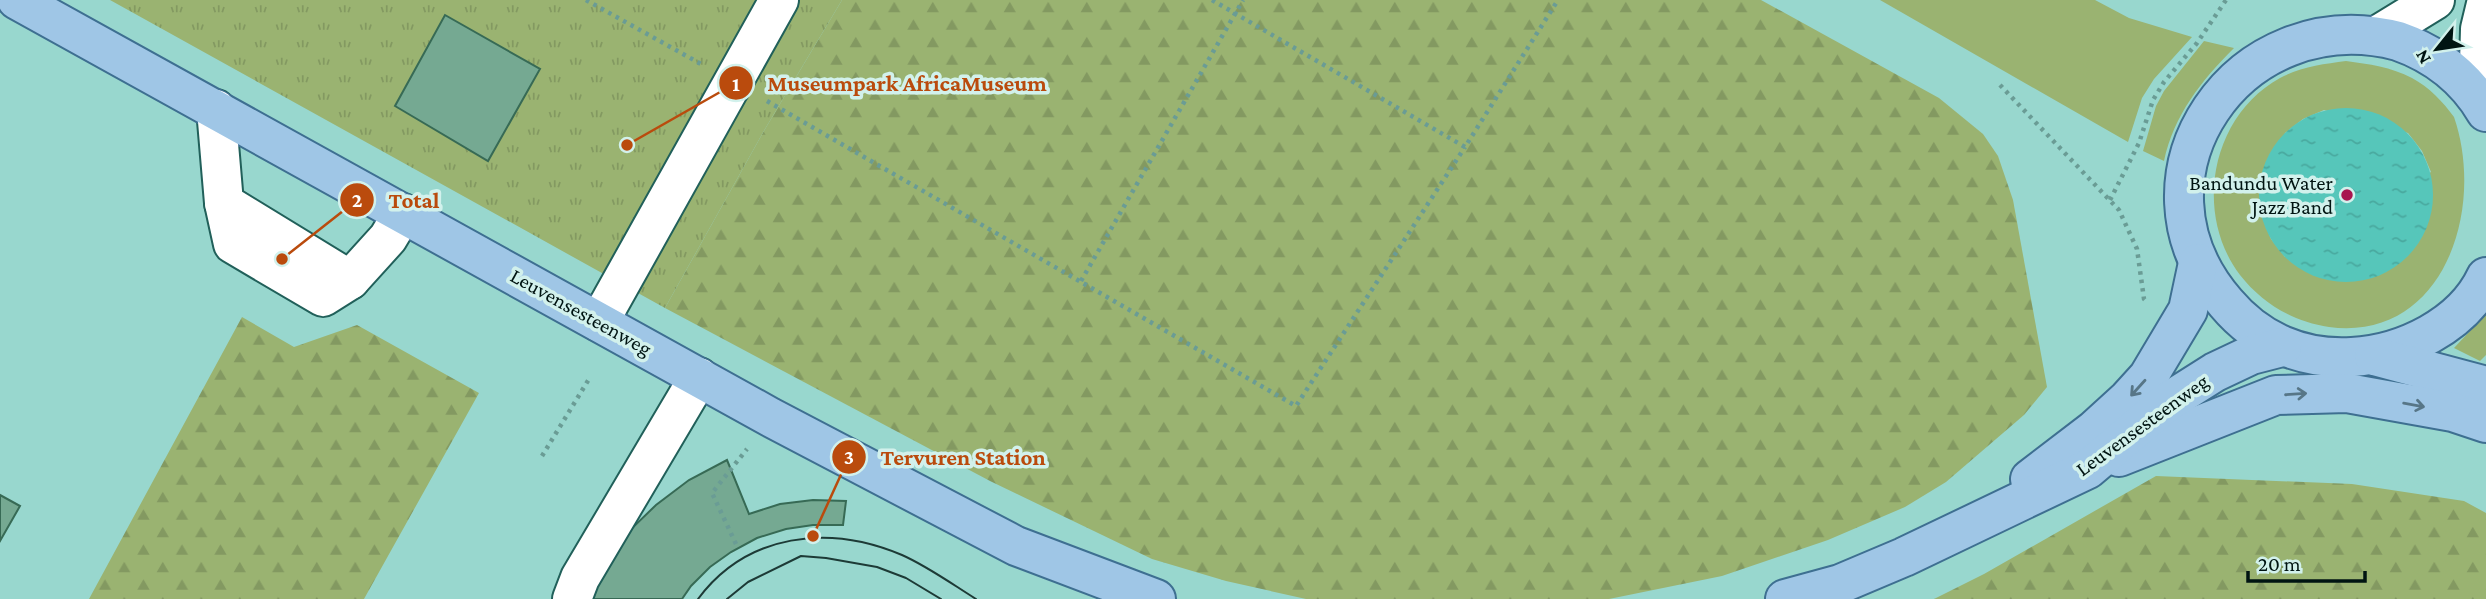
<svg xmlns="http://www.w3.org/2000/svg" width="2486" height="599" viewBox="0 0 2486 599" font-family="'Crimson Pro',serif">
  <style>
    .grass { fill: #9ab371; fill-rule: evenodd }
    .forest { fill: url(#forest-firs) }
    .park { fill: url(#park-tufts); fill-rule: evenodd }
    .water { fill: url(#water-ripples) }
    .building { fill: #75a992; stroke: #376a55; stroke-width: 2 }
    .lines { fill: none; stroke-linecap: round; stroke-linejoin: round }
    .minor-casing { stroke: #21605a; stroke-width: 42 }
    .major-casing { stroke: #3e6f91; stroke-width: 42 }
    .path { stroke: #6a9c95; stroke-width: 4.5; stroke-dasharray: 3.5 5; stroke-linecap: butt }
    .minor { stroke: #fff; stroke-width: 38 }
    .major { stroke: #9fc6e6; stroke-width: 38 }
    .tram { stroke: #1d3a36; stroke-width: 2 }
    .oneway { stroke: #577687 }
    .poi-dot { fill: #a8154f; stroke: #d2f1ec; stroke-width: 2.5 }
    .labels { text-anchor: middle; stroke-width: 7; stroke-linejoin: round; paint-order: stroke }
    .poi-label { font-size: 21px; fill: #001412; stroke: #d2f1ec; text-anchor: end }
    .street-label { font-size: 21px; fill: #001412; stroke: #d2f1ec }
    .leader { fill: none; stroke: #ba4b0d; stroke-width: 2.5 }
    .callout-dot { fill: #ba4b0d; stroke: #d2f1ec; stroke-width: 2.5 }
    .mark-label { font-size: 21px; text-anchor: middle; font-weight: bold; fill: #fff }
    .callout-label { font-size: 23px; text-anchor: middle; font-weight: bold; fill: #ba4b0d; stroke: #d2f1ec; stroke-width: 7; stroke-linejoin: round; paint-order: stroke }
  </style>
  <defs>
    <pattern id="forest-firs" width="22" height="20" patternUnits="userSpaceOnUse" patternTransform="scale(1.75)"><rect width="22" height="20" fill="#9ab371"/><path d="M5 1l3.5 6h-7zM16 11l3.5 6h-7z" fill="#839961"/></pattern>
    <pattern id="park-tufts" width="24" height="20" patternUnits="userSpaceOnUse" patternTransform="scale(1.75)"><rect width="24" height="20" fill="#9ab371"/><path d="M3 7l-1-3M5 7V3M7 7l1-3M15 17l-1-3M17 17v-4M19 17l1-3" fill="none" stroke="#839961"/></pattern>
    <pattern id="water-ripples" width="26" height="14" patternUnits="userSpaceOnUse" patternTransform="scale(1.75)"><rect width="26" height="14" fill="#56c6ba"/><path d="M2 4q2-2 4 0t4 0M15 11q2-2 4 0t4 0" fill="none" stroke="#49a99f"/></pattern>
  </defs>
  <rect width="100%" height="100%" fill="#98d7ce"/>
  <!-- grass -->
  <g class="grass">
    <path d="M1880,0H2095L2129,18L2192,37L2154,79L2142,98L2128,142Z"/>
    <path d="M2204,41L2234,48C2201,81 2174,115 2164,161L2143,151L2156,106L2164,91Z"/>
    <path d="M2346,61C2369,64 2391,67 2412,78C2429,87 2443,102 2454,117C2486,210 2443,342 2329,327C2293,322 2262,303 2240,275C2193,213 2211,116 2280,78C2301,67 2323,64 2346,61ZM2324,110L2408,133L2422,151L2431,172L2285,257L2271,239L2262,217L2285,133L2303,119Z"/>
    <path d="M2486,314V355L2480,361L2454,348Z"/>
  </g>
  <!-- forest -->
  <g class="forest">
    <path d="M842,0H1761L1939,98L1983,134L1998,156L2013,200L2047,387L2024,415L1946,482L1905,507L1828,540L1722,576L1609,599H1306L1226,581L1152,559L990,481L665,308L765,129Z"/>
    <path d="M242,317L294,347L357,325L479,393L364,599H89Z"/>
    <path d="M2156,476L2352,484L2464,501L2486,513V599H1934L1984,574Z"/>
  </g>
  <!-- park -->
  <path class="park" d="M110,0H842L765,129L665,308ZM445,15L540,69L488,161L395,106Z"/>
  <!-- water -->
  <circle class="water" cx="2346" cy="195" r="87"/>
  <!-- building -->
  <g class="building">
    <path d="M445,15L540,69L488,161L395,106Z"/>
    <path d="M727,460L749,514L780,504L813,500L846,501L843,525H813L786,529L757,538L731,552L710,567L691,586L682,599H588L626,534L656,505L689,480Z"/>
    <path d="M0,495L20,506L0,541Z"/>
  </g>
  <g class="lines">
    <defs>
      <g id="minor">
        <path d="M2378,35L2435,0"/>
        <path d="M2478,98L2480,29L2486,4"/>
        <path d="M216,109L224,203L350,280L388,238L403,213"/>
        <path d="M224,203L233,244L323,297L350,280"/>
        <path d="M599,322L779,0"/>
        <path d="M572,599L580,578L699,377"/>
      </g>
      <g id="major">
        <path d="M17,0L770,417L1016,546L1156,599"/>
        <path d="M2486,112C2466,78 2435,54 2398,41C2239,0 2116,177 2226,303C2258,341 2302,360 2352,357C2403,354 2463,326 2486,277"/>
        <path d="M2374,356L2486,386"/>
        <path d="M2119,457L2276,395L2347,393L2453,412L2486,423"/>
        <path d="M2030,479L2094,430L2128,399L2148,377L2188,310L2198,263"/>
        <path d="M1785,599L1840,584L1904,557L2088,469L2166,403L2215,372L2251,355L2282,347"/>
      </g>
    </defs>
    <!-- minor casing -->
    <use href="#minor" class="minor-casing"/>
    <!-- major casing -->
    <use href="#major" class="major-casing"/>
    <!-- path -->
    <g class="path">
      <path d="M586,0L701,64"/>
      <path d="M1212,0L1465,147L1558,0"/>
      <path d="M2000,85L2119,210L2137,249L2144,299L2148,303"/>
      <path d="M767,101L1296,406L1465,147"/>
      <path d="M2110,200L2139,143L2153,100L2164,82L2197,43L2226,0"/>
      <path d="M1081,281L1243,0"/>
      <path d="M542,456L589,379"/>
      <path d="M736,544L712,493L747,449"/>
    </g>
    <!-- minor -->
    <use href="#minor" class="minor"/>
    <!-- major -->
    <use href="#major" class="major"/>
    <!-- tram -->
    <g class="tram">
      <path d="M698,599C747,533 829,524 902,555C927,566 952,584 976,599"/>
      <path d="M727,599L748,582L801,556L826,558L877,567L906,578L941,599"/>
    </g>
  </g>
  <!-- one-way arrows -->
  <defs><path id="oneway-shaft" d="M-6 0H5M1.5-3L5.5 0L1.5 3" fill="none" stroke-width="1.6" stroke-linecap="round" stroke-linejoin="round" transform="scale(1.75)"/></defs>
  <g class="oneway">
    <use href="#oneway-shaft" transform="translate(2138 388) rotate(132)"/>
    <use href="#oneway-shaft" transform="translate(2296 394) rotate(-4)"/>
    <use href="#oneway-shaft" transform="translate(2414 405) rotate(10)"/>
  </g>
  <!-- markers -->
  <circle class="poi-dot" cx="2347" cy="195" r="7"/>
  <g class="labels">
    <!-- poi labels -->
    <g class="poi-label">
      <text x="2333" y="190">Bandundu Water<tspan x="2333" dy="24">Jazz Band</tspan></text>
    </g>
    <!-- street labels -->
    <g class="street-label">
      <text transform="translate(581 312) rotate(29)" y="7">Leuvensesteenweg</text>
      <text transform="translate(2142 425) rotate(-36)" y="7">Leuvensesteenweg</text>
    </g>
  </g>
  <!-- callouts -->
  <path class="leader" d="M627 145L736 83M282 259L357 200M813 536L849 457"/>
  <g class="callout-dot">
    <circle cx="627" cy="145" r="7"/>
    <circle cx="282" cy="259" r="7"/>
    <circle cx="813" cy="536" r="7"/>
    <circle cx="736" cy="83" r="18"/>
    <circle cx="357" cy="200" r="18"/>
    <circle cx="849" cy="457" r="18"/>
  </g>
  <g class="mark-label">
    <text x="736" y="91">1</text>
    <text x="357" y="207">2</text>
    <text x="849" y="464">3</text>
  </g>
  <g class="callout-label">
    <text x="907" y="91">Museumpark AfricaMuseum</text>
    <text x="414" y="208">Total</text>
    <text x="963" y="465">Tervuren Station</text>
  </g>
  <!-- north arrow -->
  <g transform="translate(2437 49) rotate(240)" stroke="#d2f1ec" stroke-width="5" paint-order="stroke">
  <path d="M0-5L12 26L0 18L-12 26Z" fill="#001412"/>
  <text y="-10" font-size="19" font-weight="bold" text-anchor="middle" fill="#001412">N</text>
  </g>
  <!-- scale -->
  <path d="M2248 571v10h117v-10" fill="none" stroke="#001412" stroke-width="3.5"/>
  <text x="2258" y="571" font-size="21" fill="#001412" stroke="#d2f1ec" stroke-width="5" paint-order="stroke">20 m</text>
</svg>
